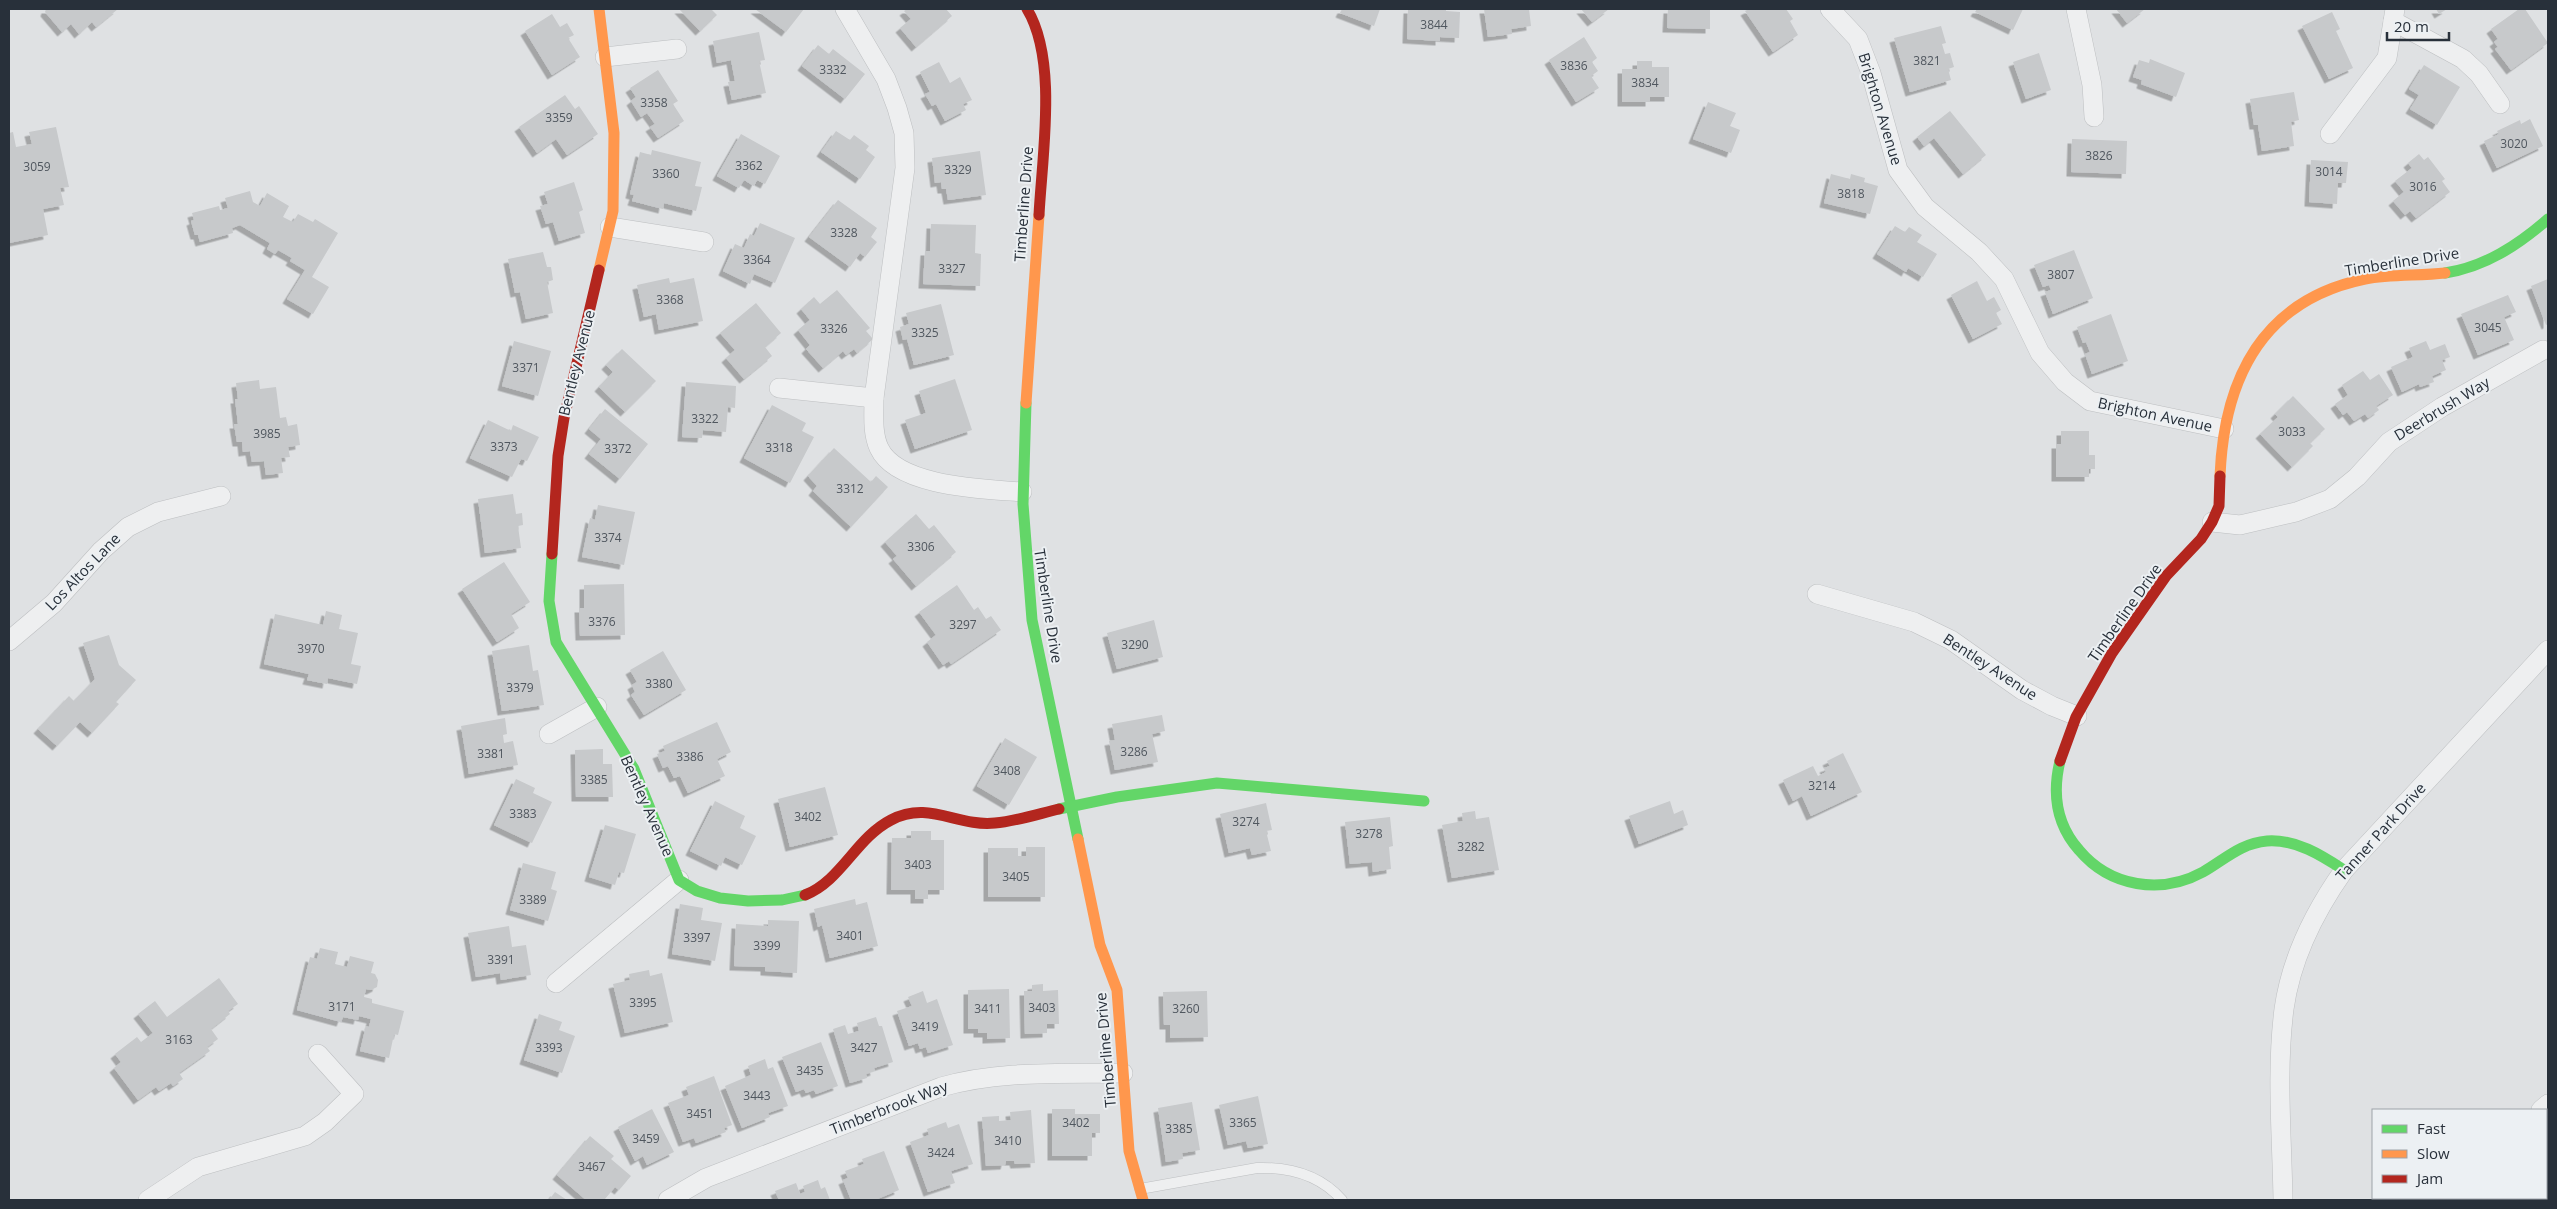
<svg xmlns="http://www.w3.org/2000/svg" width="2557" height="1209" viewBox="0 0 2557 1209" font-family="'Open Sans',sans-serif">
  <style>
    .building { fill: #c7c9cb; filter: url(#shadow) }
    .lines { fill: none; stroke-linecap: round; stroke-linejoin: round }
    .lane-casing { stroke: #bdbfc1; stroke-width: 11 }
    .street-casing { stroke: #bdbfc1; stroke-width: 20 }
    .lane { stroke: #eeeff0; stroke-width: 10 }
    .street { stroke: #eeeff0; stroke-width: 19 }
    .fast { stroke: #63d668; stroke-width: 11 }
    .slow { stroke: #ff974d; stroke-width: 11 }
    .jam { stroke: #b3261e; stroke-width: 11 }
    .labels { text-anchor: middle; stroke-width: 4; stroke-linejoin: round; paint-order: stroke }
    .number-label { font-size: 12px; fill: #50575f }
    .street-label { font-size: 15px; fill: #28303a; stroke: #ecf0f3 }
  </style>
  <defs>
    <filter id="shadow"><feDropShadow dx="-4.5" dy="4.5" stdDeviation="0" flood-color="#0004"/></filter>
  </defs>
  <rect width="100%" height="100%" fill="#dfe1e3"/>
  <!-- building -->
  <g class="building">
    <path d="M46,9H118L96,27L92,22L79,34L71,24L62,32L45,12Z"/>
    <path d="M679,9H711L717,15L700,31Z"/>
    <path d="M755,9H804L786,32Z"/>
    <path d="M907,9H946L952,16L916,47L900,28L911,19L904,11Z"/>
    <path d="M1342,9H1380L1374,26L1340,13Z"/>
    <path d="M1408,9H1446V11L1460,12L1459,38L1440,37V41L1407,39Z"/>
    <path d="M1484,9H1529L1531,26L1511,29L1512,34L1488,37Z"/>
    <path d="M1581,9H1609L1592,22Z"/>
    <path d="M1668,9H1710V29L1667,28Z"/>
    <path d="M1749,9H1786L1793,19L1790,21L1798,35L1773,52L1745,11Z"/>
    <path d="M1977,9H2023L2013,30L1975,12Z"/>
    <path d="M2116,9H2145L2127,23Z"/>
    <path d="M2436,9H2447L2439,14Z"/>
    <path d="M2519,9H2525L2548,43L2511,70L2495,49L2498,47L2494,42L2498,39L2491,29Z"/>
    <path d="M2332,12L2340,29L2336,31L2353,68L2329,79L2302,26Z"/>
    <path d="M552,14L560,27L567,23L574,35L568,38L580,57L552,75L525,31Z"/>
    <path d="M1941,26L1946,43L1942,44L1945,54L1950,53L1954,67L1948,69L1951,80L1910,92L1894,38Z"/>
    <path d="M759,32L765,60L759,61L766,93L732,100L728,82L735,81L731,60L717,63L713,41Z"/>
    <path d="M1584,37L1597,58L1592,62L1598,71L1591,76L1599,88L1576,102L1549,60Z"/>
    <path d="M818,45L829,54L833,49L865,74L845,99L802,66Z"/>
    <path d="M2039,53L2051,90L2026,99L2013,62Z"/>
    <path d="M2150,59L2185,73L2176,97L2141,84L2142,80L2133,77L2139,60L2149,63Z"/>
    <path d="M1637,61H1652V67H1669V97H1650V102H1622V69H1637Z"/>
    <path d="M939,62L950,83L960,77L972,100L963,104L966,110L945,121L936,104L932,106L925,94L930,92L920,72Z"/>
    <path d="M2424,65L2460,87L2437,125L2410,109L2419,95L2409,89Z"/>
    <path d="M658,70L678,101L673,104L684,121L658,138L650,127L655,124L647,113L641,117L631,101L636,97L630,88Z"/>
    <path d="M2294,92L2299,120L2291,122L2294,146L2262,151L2258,125H2254L2250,99Z"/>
    <path d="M565,95L575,109L579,106L598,134L567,155L556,139L537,153L519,127Z"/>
    <path d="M1708,102L1736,113L1730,126L1740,130L1731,153L1693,139Z"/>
    <path d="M1950,111L1986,155L1963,174L1934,138L1924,146L1917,137Z"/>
    <path d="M2530,119L2543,146L2497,168L2484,141L2499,134L2497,131L2520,120L2521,124Z"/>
    <path d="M56,127L69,187L60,188L64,205L43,209L48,235L9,243V133L13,132L16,147L32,144L29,132Z"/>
    <path d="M836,131L850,140L854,135L869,146L866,150L875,157L860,179L821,152Z"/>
    <path d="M741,134L780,156L765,184L757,180L754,186L744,180L739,188L717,176Z"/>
    <path d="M2072,139L2127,141L2126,174L2071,172Z"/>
    <path d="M652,150L701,162L695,186L702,187L696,211L664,203L663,209L632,201L634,195L630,194L640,152L651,155Z"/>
    <path d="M980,151L986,195L948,200L946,189H942L941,182L935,183L932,158Z"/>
    <path d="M2419,154L2424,160L2428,157L2445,179L2442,181L2450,192L2416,218L2410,211L2405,215L2393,201L2404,192L2395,181L2412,168L2408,163Z"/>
    <path d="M2311,160L2348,162L2346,183H2338L2337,204L2309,202Z"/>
    <path d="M1831,174L1850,179L1851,174L1865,178L1864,182L1878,186L1870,214L1824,203Z"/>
    <path d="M574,182L583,210L579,212L585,233L559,241L553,222L546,224L540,206L548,204L544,192Z"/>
    <path d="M250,191L253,202L260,206L267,193L289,206L283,217L293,222L298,214L313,222L315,219L338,233L312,277L329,287L313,314L287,299L305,270L290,261L292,258L278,250L275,254L267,249L270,243L240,225L232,228L233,233L200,242L198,235H195L191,221L194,220L192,213L219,206L220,210L228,208L225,198Z"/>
    <path d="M838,200L877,228L871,237L877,242L865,257L860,253L850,267L809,237Z"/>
    <path d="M760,223L795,238L775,283L754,274L750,284L723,271L735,244L744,248L750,234L754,236Z"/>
    <path d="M931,224L976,225L975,253L981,254L980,286L923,284L925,251H930Z"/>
    <path d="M1895,226L1905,232L1909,227L1922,235L1917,242L1937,254L1923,277L1908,268L1906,272L1877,254Z"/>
    <path d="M2074,250L2093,298L2053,314L2045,292L2051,290L2049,285L2043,287L2034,265Z"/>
    <path d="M543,252L547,267H551L553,280L547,282L553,313L526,319L520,292L515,293L508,259Z"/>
    <path d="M669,278L670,283L694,278L703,321L659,330L656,314L644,317L637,285Z"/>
    <path d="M2548,279V324L2546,325L2531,286Z"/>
    <path d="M1977,281L1987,301L1994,297L2001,310L1996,313L2002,324L1973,339L1951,295Z"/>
    <path d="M837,290L870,328L866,331L873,339L857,353L854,349L846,355L843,351L823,368L806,349L810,345L798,330L810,320L801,309L814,297L820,304Z"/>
    <path d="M2508,295L2516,312L2504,317L2514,340L2478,355L2461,314Z"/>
    <path d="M756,303L781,333L765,347L772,356L744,379L726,358L735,350L720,333Z"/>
    <path d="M941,304L954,355L914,365L907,339L903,340L900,327L909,324L906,313Z"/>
    <path d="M2111,314L2128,361L2092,374L2085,354L2090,352L2086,342L2083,343L2077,327Z"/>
    <path d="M514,341L551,351L538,396L502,386Z"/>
    <path d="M2426,341L2430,350L2445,344L2450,357L2442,360L2446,370L2432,376L2434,382L2420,387L2419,384L2402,392L2391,367L2413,357L2409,348Z"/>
    <path d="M622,349L656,381L625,412L599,387L613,372L606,365Z"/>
    <path d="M2363,371L2370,380L2379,374L2393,395L2376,406L2379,410L2368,418L2365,414L2354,421L2347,412L2343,415L2335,404L2348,395L2342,385Z"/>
    <path d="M955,379L972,430L915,449L905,420L926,413L919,391Z"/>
    <path d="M259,380L260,389L276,387L280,418L286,417L288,426L297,424L300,445L288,447L290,457L281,458L283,473L266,475L264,461L252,462L250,451L243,452L242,442H237L234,424H238L235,399H238L236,383Z"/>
    <path d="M686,382L736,386L735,408L728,407L726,432L703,430L702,438L682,437Z"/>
    <path d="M2293,396L2325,429L2310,443L2313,446L2292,467L2260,434L2278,417L2275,414Z"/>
    <path d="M772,405L806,423L802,431L814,437L790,483L744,458Z"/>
    <path d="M605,409L648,444L620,479L589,454L601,439L589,429Z"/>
    <path d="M488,420L511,431L513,425L539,437L527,461L521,459L512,477L470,458Z"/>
    <path d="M2061,431H2089V455H2095V469H2089V477H2056V444H2061Z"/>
    <path d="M834,448L871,482L876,476L888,487L851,527L813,491L817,486L808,476Z"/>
    <path d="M513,494L516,514L522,513L523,525L518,526L521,548L485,553L478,499Z"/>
    <path d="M598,505L635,512L624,565L582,557L590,518L595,520Z"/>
    <path d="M916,514L929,529L934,525L956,552L916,586L893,559L897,556L885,542Z"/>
    <path d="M504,562L530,602L511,614L519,628L497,642L462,589Z"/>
    <path d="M624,584L625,635L580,636L579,608H584V585Z"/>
    <path d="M957,585L974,610L978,607L986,619L991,616L1001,630L951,664L949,661L943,665L927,642L936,635L919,612Z"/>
    <path d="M326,611L342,615L339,629L358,633L351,664L361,666L357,684L328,678L327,684L307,680L309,674L264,664L275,614L323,625Z"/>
    <path d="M1154,620L1163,657L1117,669L1107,633Z"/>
    <path d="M109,635L119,665L136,680L116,702L119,704L92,733L80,722L57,746L38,729L69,696L74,701L95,679L83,643Z"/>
    <path d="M529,645L533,671L538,670L544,705L502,711L492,651Z"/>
    <path d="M663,651L686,690L644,715L631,695L635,692L632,685L637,682L630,670Z"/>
    <path d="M1162,715L1165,731L1152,734L1158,762L1115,770L1109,741L1115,740L1112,724Z"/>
    <path d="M505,718L507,734L503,735L504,743L513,741L518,765L469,774L461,726Z"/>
    <path d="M717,722L731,752L717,759L725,776L688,793L680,776L674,778L668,766L663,768L657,754L665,751L663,746Z"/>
    <path d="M1005,738L1037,757L1009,805L977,786Z"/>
    <path d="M603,749V764H612L613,797H576L575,750Z"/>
    <path d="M1843,753L1862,792L1811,816L1802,796L1793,801L1783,780L1813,766L1818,776L1826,772L1824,768L1830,766L1827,761Z"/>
    <path d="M516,779L535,788L533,793L552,802L532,843L494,825Z"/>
    <path d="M825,787L838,835L790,847L778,799Z"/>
    <path d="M715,801L745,816L740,828L756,836L742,865L725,857L721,866L690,851Z"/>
    <path d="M1670,801L1674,814L1683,810L1688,825L1639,844L1629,816Z"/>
    <path d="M1266,803L1272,830L1266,831L1271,851L1252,855L1250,848L1229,853L1220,814Z"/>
    <path d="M1475,811L1476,819L1489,817L1499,870L1452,878L1442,825L1463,821L1462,813Z"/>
    <path d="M1390,817L1393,846L1389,847L1391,869L1373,872L1372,862L1350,864L1345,822Z"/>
    <path d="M605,825L636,834L624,873L619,872L615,885L589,877Z"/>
    <path d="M911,831H931V840H944V890H928V899H915V890H891L892,838H911Z"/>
    <path d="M1026,847H1045V897H988V848H1018V856H1026Z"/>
    <path d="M523,863L556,872L551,889L557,891L548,921L510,910Z"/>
    <path d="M855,899L856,905L867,902L878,946L830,958L822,925L818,927L814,909Z"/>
    <path d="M680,904L703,908L701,920L722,923L715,961L672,954Z"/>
    <path d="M768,920L799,921L797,973L765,971V967L734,966L736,924L768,926Z"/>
    <path d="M509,926L512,947L526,945L531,975L501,980L500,973L476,977L468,933Z"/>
    <path d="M320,948L338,952L335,964L347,967L350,956L374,962L371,973L375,974L378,980L377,987L371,990L366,989L364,997L372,999V1003L404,1011L398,1035L394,1034L389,1058L360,1051L366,1026L369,1027L371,1019L359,1016L358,1020L343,1017L341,1022L297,1010L310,957L317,959Z"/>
    <path d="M649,970L650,976L662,973L673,1022L625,1033L613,984L630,980L629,974Z"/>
    <path d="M219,978L238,1004L228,1011L230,1014L211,1029L218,1039L207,1047L210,1051L179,1073L183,1079L173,1086L171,1083L159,1091L156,1087L138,1100L114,1068L121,1062L115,1054L137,1037L141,1042L153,1033L138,1014L155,1001L167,1017Z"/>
    <path d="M1043,984V991L1058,990L1059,1024H1047V1033L1025,1034L1024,991H1032V985Z"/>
    <path d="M1009,989L1010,1038L987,1039V1033H978V1029H968V990Z"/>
    <path d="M923,991L927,1003L937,999L953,1045L928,1053L926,1047L920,1049L918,1043L909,1046L897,1011L912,1006L908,997Z"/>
    <path d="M1207,991L1208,1037L1170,1038V1025H1164L1163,992Z"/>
    <path d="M539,1014L562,1022L559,1030L575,1036L562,1073L524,1060Z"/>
    <path d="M876,1017L879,1026H882L893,1062L874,1068L875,1071L866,1074L867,1078L850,1083L833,1029L845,1025L848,1034L859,1031L857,1023Z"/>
    <path d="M821,1042L838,1086L816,1094L814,1090L806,1093L804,1089L796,1092L782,1057Z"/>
    <path d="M765,1059L768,1069L773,1067L788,1106L768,1113L770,1117L742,1128L725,1086L751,1075L748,1066Z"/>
    <path d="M714,1076L732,1125L724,1128L726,1132L696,1143L694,1138L683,1142L668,1103L689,1095L686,1087Z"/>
    <path d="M1258,1096L1268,1144L1248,1148L1246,1141L1228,1145L1219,1105Z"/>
    <path d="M1192,1102L1200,1150L1182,1153L1183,1159L1166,1162L1158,1108Z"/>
    <path d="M652,1109L674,1152L647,1165L643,1156L635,1161L618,1127Z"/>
    <path d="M1052,1109H1075V1114H1100V1133H1092V1156H1052Z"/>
    <path d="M1031,1110L1035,1163L1015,1164L1014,1161H1006L1005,1165L986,1166L982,1117L999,1116V1121L1011,1120L1010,1112Z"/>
    <path d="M946,1122L948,1128L959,1124L973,1164L951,1171L955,1183L928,1192L910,1142L929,1135L927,1129Z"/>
    <path d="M590,1136L614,1156L611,1159L631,1176L619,1190L615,1187L604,1200H586L557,1175Z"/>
    <path d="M884,1151L899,1190L875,1200H851L843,1180L848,1178L845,1171L864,1164L862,1159Z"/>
    <path d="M818,1180L821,1189L825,1187L830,1200H779L775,1191L796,1183L800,1194L805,1192L803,1186Z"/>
    <path d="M555,1192L567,1200H549Z"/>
  </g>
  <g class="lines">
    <defs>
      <path id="lane" d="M1140,1189L1257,1168C1290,1167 1320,1175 1342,1200"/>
      <g id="street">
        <path d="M845,9L886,79L897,108L904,133L905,168L874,398C874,414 872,433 879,448C897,487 985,489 1022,492"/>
        <path d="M1830,9L1858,39L1871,73L1898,170L1925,207L1979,252L2004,279L2040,353L2065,382L2090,401L2224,429"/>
        <path d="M2076,9L2092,85L2094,117"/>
        <path d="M2393,21L2463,59L2479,74L2500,104"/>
        <path d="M605,57L677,49"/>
        <path d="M2330,134L2387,58L2395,9"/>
        <path d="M610,227L704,242"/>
        <path d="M779,388L874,398"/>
        <path d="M2212,522L2240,525L2296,512L2330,499L2357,477L2389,442L2442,407L2543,350"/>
        <path d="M1817,594L1914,622L1951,640L2022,690L2052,706L2077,716"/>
        <path d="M9,641L54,603L101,551L128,527L158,512L221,496"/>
        <path d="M549,734L597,707"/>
        <path d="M556,983L679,880"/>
        <path d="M2541,1110L2548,1104"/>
        <path d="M148,1200L198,1167L305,1136L325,1122L354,1094L318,1054"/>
        <path d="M668,1200L706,1178L941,1087C1000,1070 1062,1074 1123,1073"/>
        <path d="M2283,1200C2282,1137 2276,1072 2284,1009C2291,959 2315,911 2344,870L2548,650"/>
        <path d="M2413,1200L2418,1198"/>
      </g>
    </defs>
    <!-- lane casing -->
    <use href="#lane" class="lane-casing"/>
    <!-- street casing -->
    <use href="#street" class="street-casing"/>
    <!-- lane -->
    <use href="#lane" class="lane"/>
    <!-- street -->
    <use href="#street" class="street"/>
    <!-- fast -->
    <g class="fast">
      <path d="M2445,273C2485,267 2518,245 2548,219"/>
      <path d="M1026,403L1023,504L1032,620L1078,839"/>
      <path d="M552,554L549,601L556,642L634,769L679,880L697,891L720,898L748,901L782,900L805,895"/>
      <path d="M2060,761C2052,794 2056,824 2079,850C2110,887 2161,895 2203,872C2224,860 2241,843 2267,841C2296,839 2321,855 2344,870"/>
      <path d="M1059,809L1117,797L1217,783L1424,801"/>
    </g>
    <!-- slow -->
    <g class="slow">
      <path d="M599,9L614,133L613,211L599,270"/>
      <path d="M1026,403L1039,215"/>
      <path d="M2220,476C2224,378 2263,300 2365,279C2391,274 2419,276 2445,273"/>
      <path d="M1078,839L1100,945L1117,990L1129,1151L1143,1200"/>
    </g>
    <!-- jam -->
    <g class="jam">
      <path d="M1027,9C1058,60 1042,156 1039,215"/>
      <path d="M552,554L558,456L564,418L599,270"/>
      <path d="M2060,761L2076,717L2112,653L2166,576L2201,539L2212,522L2219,506L2220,476"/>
      <path d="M805,895C841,881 856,838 891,820C929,800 957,827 995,823C1016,821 1038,814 1059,809"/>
    </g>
  </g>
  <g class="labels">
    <!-- number labels -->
    <g class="number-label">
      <text x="1434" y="29">3844</text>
      <text x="1927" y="65">3821</text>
      <text x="1574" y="70">3836</text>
      <text x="833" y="74">3332</text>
      <text x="1645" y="87">3834</text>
      <text x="654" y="107">3358</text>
      <text x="559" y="122">3359</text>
      <text x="2514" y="148">3020</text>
      <text x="2099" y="160">3826</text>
      <text x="749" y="170">3362</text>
      <text x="37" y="171">3059</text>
      <text x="958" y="174">3329</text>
      <text x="2329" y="176">3014</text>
      <text x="666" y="178">3360</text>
      <text x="2423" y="191">3016</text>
      <text x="1851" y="198">3818</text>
      <text x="844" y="237">3328</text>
      <text x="757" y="264">3364</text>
      <text x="952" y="273">3327</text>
      <text x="2061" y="279">3807</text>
      <text x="670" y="304">3368</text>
      <text x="2488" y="332">3045</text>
      <text x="834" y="333">3326</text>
      <text x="925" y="337">3325</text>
      <text x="526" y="372">3371</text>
      <text x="705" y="423">3322</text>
      <text x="2292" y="436">3033</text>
      <text x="267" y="438">3985</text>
      <text x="504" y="451">3373</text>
      <text x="779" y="452">3318</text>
      <text x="618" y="453">3372</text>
      <text x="850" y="493">3312</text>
      <text x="608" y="542">3374</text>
      <text x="921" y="551">3306</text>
      <text x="602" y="626">3376</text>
      <text x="963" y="629">3297</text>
      <text x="1135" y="649">3290</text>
      <text x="311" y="653">3970</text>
      <text x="659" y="688">3380</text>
      <text x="520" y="692">3379</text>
      <text x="1134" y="756">3286</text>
      <text x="491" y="758">3381</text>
      <text x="690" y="761">3386</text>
      <text x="1007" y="775">3408</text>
      <text x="594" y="784">3385</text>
      <text x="1822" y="790">3214</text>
      <text x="523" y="818">3383</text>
      <text x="808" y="821">3402</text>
      <text x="1246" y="826">3274</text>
      <text x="1369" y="838">3278</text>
      <text x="1471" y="851">3282</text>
      <text x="918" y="869">3403</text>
      <text x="1016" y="881">3405</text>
      <text x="533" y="904">3389</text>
      <text x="850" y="940">3401</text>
      <text x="697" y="942">3397</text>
      <text x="767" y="950">3399</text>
      <text x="501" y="964">3391</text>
      <text x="643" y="1007">3395</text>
      <text x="342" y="1011">3171</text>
      <text x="1042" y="1012">3403</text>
      <text x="988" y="1013">3411</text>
      <text x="1186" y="1013">3260</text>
      <text x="925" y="1031">3419</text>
      <text x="179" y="1044">3163</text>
      <text x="549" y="1052">3393</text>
      <text x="864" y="1052">3427</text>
      <text x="810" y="1075">3435</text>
      <text x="757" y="1100">3443</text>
      <text x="700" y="1118">3451</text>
      <text x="1076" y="1127">3402</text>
      <text x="1243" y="1127">3365</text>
      <text x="1179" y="1133">3385</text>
      <text x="646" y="1143">3459</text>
      <text x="1008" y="1145">3410</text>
      <text x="941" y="1157">3424</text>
      <text x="592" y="1171">3467</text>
    </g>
    <!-- street labels -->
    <g class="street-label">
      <text transform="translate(1880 109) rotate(73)" y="5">Brighton Avenue</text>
      <text transform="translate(1024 204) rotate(-86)" y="5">Timberline Drive</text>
      <text transform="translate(2402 262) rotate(-9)" y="5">Timberline Drive</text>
      <text transform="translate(577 363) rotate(-76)" y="5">Bentley Avenue</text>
      <text transform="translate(2442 409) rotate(-31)" y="5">Deerbrush Way</text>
      <text transform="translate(2155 415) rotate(12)" y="5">Brighton Avenue</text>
      <text transform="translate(83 572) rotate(-46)" y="5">Los Altos Lane</text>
      <text transform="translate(1048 606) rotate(81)" y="5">Timberline Drive</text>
      <text transform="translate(2125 613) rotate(-55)" y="5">Timberline Drive</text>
      <text transform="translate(1990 667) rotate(33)" y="5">Bentley Avenue</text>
      <text transform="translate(647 806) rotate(66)" y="5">Bentley Avenue</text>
      <text transform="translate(2381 832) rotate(-48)" y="5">Tanner Park Drive</text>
      <text transform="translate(1106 1050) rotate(-95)" y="5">Timberline Drive</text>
      <text transform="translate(889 1108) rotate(-21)" y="5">Timberbrook Way</text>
    </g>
  </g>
  <!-- border -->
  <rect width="2557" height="1209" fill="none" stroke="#28303a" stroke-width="20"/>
  <!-- legend -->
  <rect x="2372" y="1109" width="175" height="90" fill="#ecf0f3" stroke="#9ea3a9"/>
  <rect x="2382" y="1125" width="25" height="8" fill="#63d668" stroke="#9ea3a9"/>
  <text x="2417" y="1134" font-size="15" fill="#28303a">Fast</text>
  <rect x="2382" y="1150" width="25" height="8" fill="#ff974d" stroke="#9ea3a9"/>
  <text x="2417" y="1159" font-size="15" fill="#28303a">Slow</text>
  <rect x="2382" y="1175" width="25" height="8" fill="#b3261e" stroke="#9ea3a9"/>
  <text x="2417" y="1184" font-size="15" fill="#28303a">Jam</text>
  <!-- scale -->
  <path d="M2387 32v8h62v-8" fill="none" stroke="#28303a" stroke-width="2.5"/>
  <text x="2394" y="32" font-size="15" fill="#28303a" stroke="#ecf0f3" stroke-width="4" paint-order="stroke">20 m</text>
</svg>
